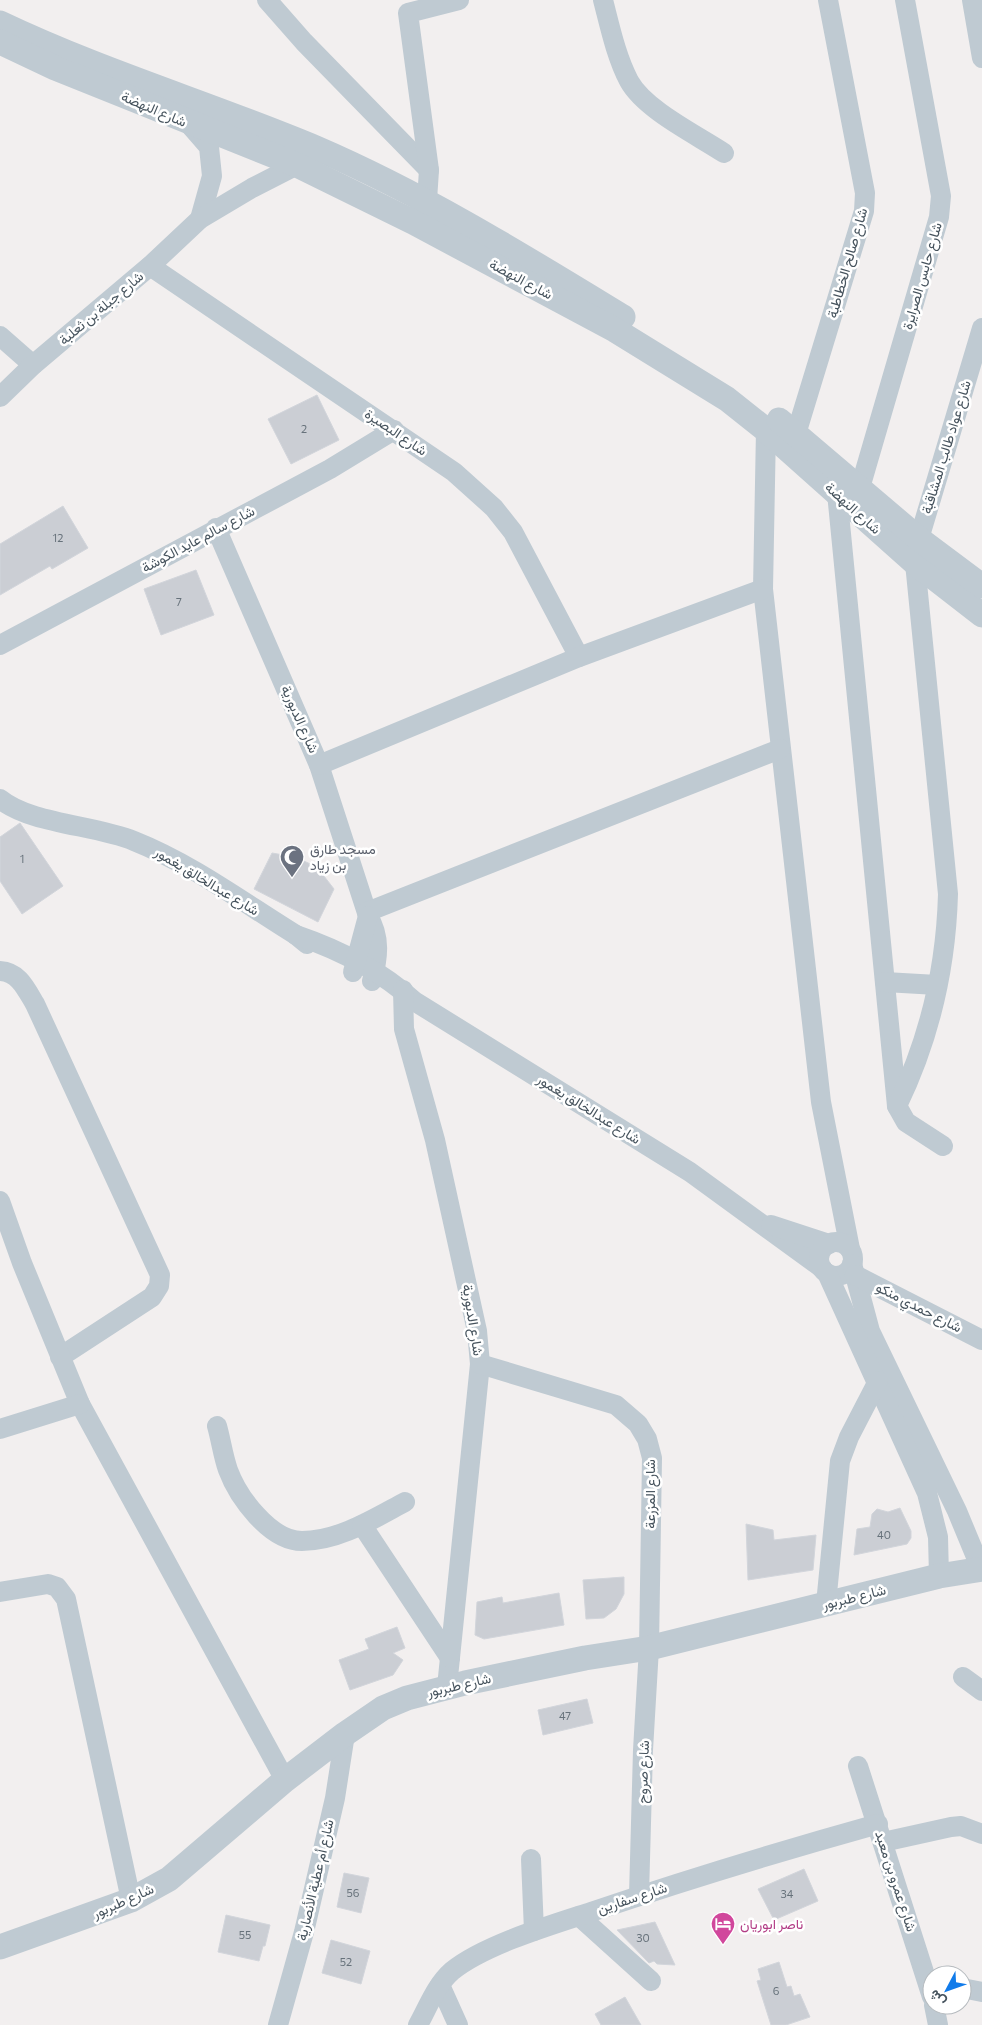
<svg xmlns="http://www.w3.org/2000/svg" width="982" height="2025" viewBox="0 0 982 2025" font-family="Commissioner,Vazirmatn,sans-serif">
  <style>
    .building { fill: #cbced4; stroke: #d2d5db }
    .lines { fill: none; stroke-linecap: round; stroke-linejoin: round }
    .minor { stroke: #bfcad2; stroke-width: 20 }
    .tertiary { stroke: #bfcad2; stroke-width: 25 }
    .labels { text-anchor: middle; stroke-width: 5; stroke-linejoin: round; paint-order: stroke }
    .number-label { font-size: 11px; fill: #67727b }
    .street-label { font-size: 14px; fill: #46535d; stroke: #fff }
    .worship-label { font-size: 14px; fill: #5b616d; stroke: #fff; text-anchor: start }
    .hotel-label { font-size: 14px; fill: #b23c85; stroke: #fff; text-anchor: start }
  </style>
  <rect width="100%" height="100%" fill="#f2efef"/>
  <!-- building -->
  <g class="building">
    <path d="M317,395L339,440L291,464L268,419Z"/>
    <path d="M63,506L88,548L52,569L50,566L0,595V544Z"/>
    <path d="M196,570L214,615L161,635L144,589Z"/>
    <path d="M20,823L63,886L22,914L0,881V837Z"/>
    <path d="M272,853L295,857L317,867L334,889L318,922L254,889Z"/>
    <path d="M900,1508L911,1531V1538L907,1544L854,1555L857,1529L870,1527L872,1514L877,1509L888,1512Z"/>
    <path d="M746,1524L773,1530L774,1540L816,1535L813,1570L748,1580Z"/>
    <path d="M624,1577V1594L616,1609L604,1618L586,1619L583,1580Z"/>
    <path d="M559,1593L564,1625L484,1639L475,1635L477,1602L502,1597L503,1603Z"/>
    <path d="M397,1627L405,1648L393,1653L403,1660L393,1675L350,1690L339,1660L369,1649L365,1639Z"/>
    <path d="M587,1699L593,1723L543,1735L538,1710Z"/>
    <path d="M804,1869L818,1901L774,1920L758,1889Z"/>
    <path d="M344,1873L369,1878L361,1913L337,1907Z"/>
    <path d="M226,1915L270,1925L265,1946H263L259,1961L218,1952Z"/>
    <path d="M655,1922L675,1965L657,1964L654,1961L649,1963L617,1930Z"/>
    <path d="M331,1940L370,1951L361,1984L322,1973Z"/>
    <path d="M779,1962L787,1987L791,1986L794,1996L800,1994L810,2017L786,2025H771L757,1981L761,1980L758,1969Z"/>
    <path d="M625,1997L641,2025H601L595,2014Z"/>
  </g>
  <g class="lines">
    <!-- minor -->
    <g class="minor">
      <path d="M267,0L304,42L429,170"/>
      <path d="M603,0C610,27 616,56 629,81C645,110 697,135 724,153"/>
      <path d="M972,0L982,58"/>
      <path d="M189,124L209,147L212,176L200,219"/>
      <path d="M419,213L427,200L429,170L408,13L459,0"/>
      <path d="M150,266L454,472L494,508L513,532L579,657"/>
      <path d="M0,336L33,365"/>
      <path d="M0,397L33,365L150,266L200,219L252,188L297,165"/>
      <path d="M766,430L763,589L821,1102L850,1249"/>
      <path d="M796,434L864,211L865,193L828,0"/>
      <path d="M860,488L939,217L941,196L905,0"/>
      <path d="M837,493L897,1106L906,1122L943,1146"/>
      <path d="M216,528L319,765L368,916C381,937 378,958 372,981"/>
      <path d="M919,539L982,328"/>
      <path d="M0,645L330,469L394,430"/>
      <path d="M319,765L579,657L763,589"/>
      <path d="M0,799C30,824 96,825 134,841C192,864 244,903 296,935L307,944"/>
      <path d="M367,912L780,749"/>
      <path d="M296,935C340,950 380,970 414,1001L690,1172L822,1268"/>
      <path d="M0,971C19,972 26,989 35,1004L160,1275L159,1286L152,1297L60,1357"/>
      <path d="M353,972L368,916"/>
      <path d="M885,982L937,985"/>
      <path d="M403,990L404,1029L435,1140L477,1331L480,1364L447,1687"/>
      <path d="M897,1106C929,1040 946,967 948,894L915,563"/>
      <path d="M0,1201L22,1263L80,1404L285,1780"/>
      <path d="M771,1225L829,1244"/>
      <circle cx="836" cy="1259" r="17"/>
      <path d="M852,1264L870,1331L957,1511L981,1569"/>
      <path d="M827,1273L927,1493L938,1537L939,1576"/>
      <path d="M855,1275L982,1340"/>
      <path d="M480,1364L616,1405L638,1424L647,1439L652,1458L649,1648L643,1750L639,1896"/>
      <path d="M217,1426C221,1440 223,1456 228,1470C238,1497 270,1541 302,1541C339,1541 375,1518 405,1502"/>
      <path d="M0,1429L80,1404"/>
      <path d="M362,1525L450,1658"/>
      <path d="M0,1592L48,1584L57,1587L66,1599L131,1900"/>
      <path d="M826,1604L840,1461L849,1437L878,1381"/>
      <path d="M963,1677L982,1691"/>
      <path d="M858,1766L932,1997"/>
      <path d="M883,1842L951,1827L961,1826L982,1834"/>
      <path d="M531,1859L534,1931"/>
      <path d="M579,1916L651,1981"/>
      <path d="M440,1985L458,2025"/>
      <path d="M962,1988L982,1992"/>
      <path d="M934,2005L938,2025"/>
      <path d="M278,2025L304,1932L335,1798L345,1734"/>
      <path d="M418,2025C428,2007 436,1985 452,1971C484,1945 551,1925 591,1912C686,1880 781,1851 878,1824"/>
    </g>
    <!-- tertiary -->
    <g class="tertiary">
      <path d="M0,23C103,72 211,104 316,148C423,194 523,256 623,317"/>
      <path d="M0,42L55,68L297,165L413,222L615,330L727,399L766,430L915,563L982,615"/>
      <path d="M779,420L919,539L982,586"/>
      <path d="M0,1947L131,1900L169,1879L285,1780L345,1734L383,1708L407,1698L465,1683L585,1658L649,1648L939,1576L982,1569"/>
    </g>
  </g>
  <!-- icons -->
  <defs>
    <symbol id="mosque-pin" viewBox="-11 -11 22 30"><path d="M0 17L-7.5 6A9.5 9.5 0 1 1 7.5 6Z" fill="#6b7280" stroke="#fff"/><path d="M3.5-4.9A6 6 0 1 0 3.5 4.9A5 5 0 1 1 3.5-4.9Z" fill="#fff"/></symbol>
    <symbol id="hotel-pin" viewBox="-11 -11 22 30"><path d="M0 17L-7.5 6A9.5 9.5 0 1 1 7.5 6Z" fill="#d1479c" stroke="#fff"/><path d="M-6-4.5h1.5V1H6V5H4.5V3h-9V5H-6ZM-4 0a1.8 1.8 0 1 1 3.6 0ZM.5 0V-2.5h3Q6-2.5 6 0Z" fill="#fff"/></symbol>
  </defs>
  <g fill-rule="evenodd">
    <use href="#mosque-pin" x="278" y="843" width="28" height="38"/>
    <use href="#hotel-pin" x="709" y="1910" width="28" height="38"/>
  </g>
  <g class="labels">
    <!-- number labels -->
    <g class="number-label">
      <text x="304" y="433">2</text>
      <text x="58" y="542">12</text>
      <text x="179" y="606">7</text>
      <text x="22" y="863">1</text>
      <text x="884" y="1539">40</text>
      <text x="565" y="1720">47</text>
      <text x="353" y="1897">56</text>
      <text x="787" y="1898">34</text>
      <text x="245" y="1939">55</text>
      <text x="643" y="1942">30</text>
      <text x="346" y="1966">52</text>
      <text x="776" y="1995">6</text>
    </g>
    <!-- street labels -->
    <g class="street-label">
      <text transform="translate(154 109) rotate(23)" y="5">شارع النهضة</text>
      <text transform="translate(847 263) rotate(-74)" y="5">شارع صالح الخطاطبة</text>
      <text transform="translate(922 276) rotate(-74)" y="5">شارع حابس الصرايرة</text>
      <text transform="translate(521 279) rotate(28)" y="5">شارع النهضة</text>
      <text transform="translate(101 308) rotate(-40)" y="5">شارع جبلة بن ثعلبة</text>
      <text transform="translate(396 432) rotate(34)" y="5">شارع البصيرة</text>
      <text transform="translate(946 447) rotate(-73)" y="5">شارع عواد طالب المشاقبة</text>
      <text transform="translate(853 508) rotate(42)" y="5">شارع النهضة</text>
      <text transform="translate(198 539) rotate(-28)" y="5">شارع سالم عايد الكوشة</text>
      <text transform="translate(300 719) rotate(66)" y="5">شارع الدبورية</text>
      <text transform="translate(207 881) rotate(31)" y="5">شارع عبدالخالق يغمور</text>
      <text transform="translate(589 1109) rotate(32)" y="5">شارع عبدالخالق يغمور</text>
      <text transform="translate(919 1307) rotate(27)" y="5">شارع حمدي منكو</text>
      <text transform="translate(473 1320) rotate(81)" y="5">شارع الدبورية</text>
      <text transform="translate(650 1494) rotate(-90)" y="5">شارع المزرعة</text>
      <text transform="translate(854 1597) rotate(-14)" y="5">شارع طبربور</text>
      <text transform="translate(459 1685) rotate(-13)" y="5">شارع طبربور</text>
      <text transform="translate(643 1772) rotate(-88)" y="5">شارع صروح</text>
      <text transform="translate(315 1880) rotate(-77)" y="5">شارع أم عطية الأنصارية</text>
      <text transform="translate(896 1881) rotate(72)" y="5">شارع عمرو بن معبد</text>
      <text transform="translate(632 1898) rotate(-18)" y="5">شارع سفارين</text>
      <text transform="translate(123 1901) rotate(-24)" y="5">شارع طبربور</text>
    </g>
    <!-- worship labels -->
    <g class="worship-label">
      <text x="310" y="854">مسجد طارق<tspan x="310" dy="16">بن زياد</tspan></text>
    </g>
    <!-- hotel labels -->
    <g class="hotel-label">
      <text x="740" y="1929">ناصر ابوريان</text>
    </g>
  </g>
  <!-- north arrow -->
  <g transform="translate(947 1990) rotate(229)"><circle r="24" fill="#ffffff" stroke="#b5babe"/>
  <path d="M0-4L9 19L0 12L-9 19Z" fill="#117bea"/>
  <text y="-8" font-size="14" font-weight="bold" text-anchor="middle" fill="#46535d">ش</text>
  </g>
</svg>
